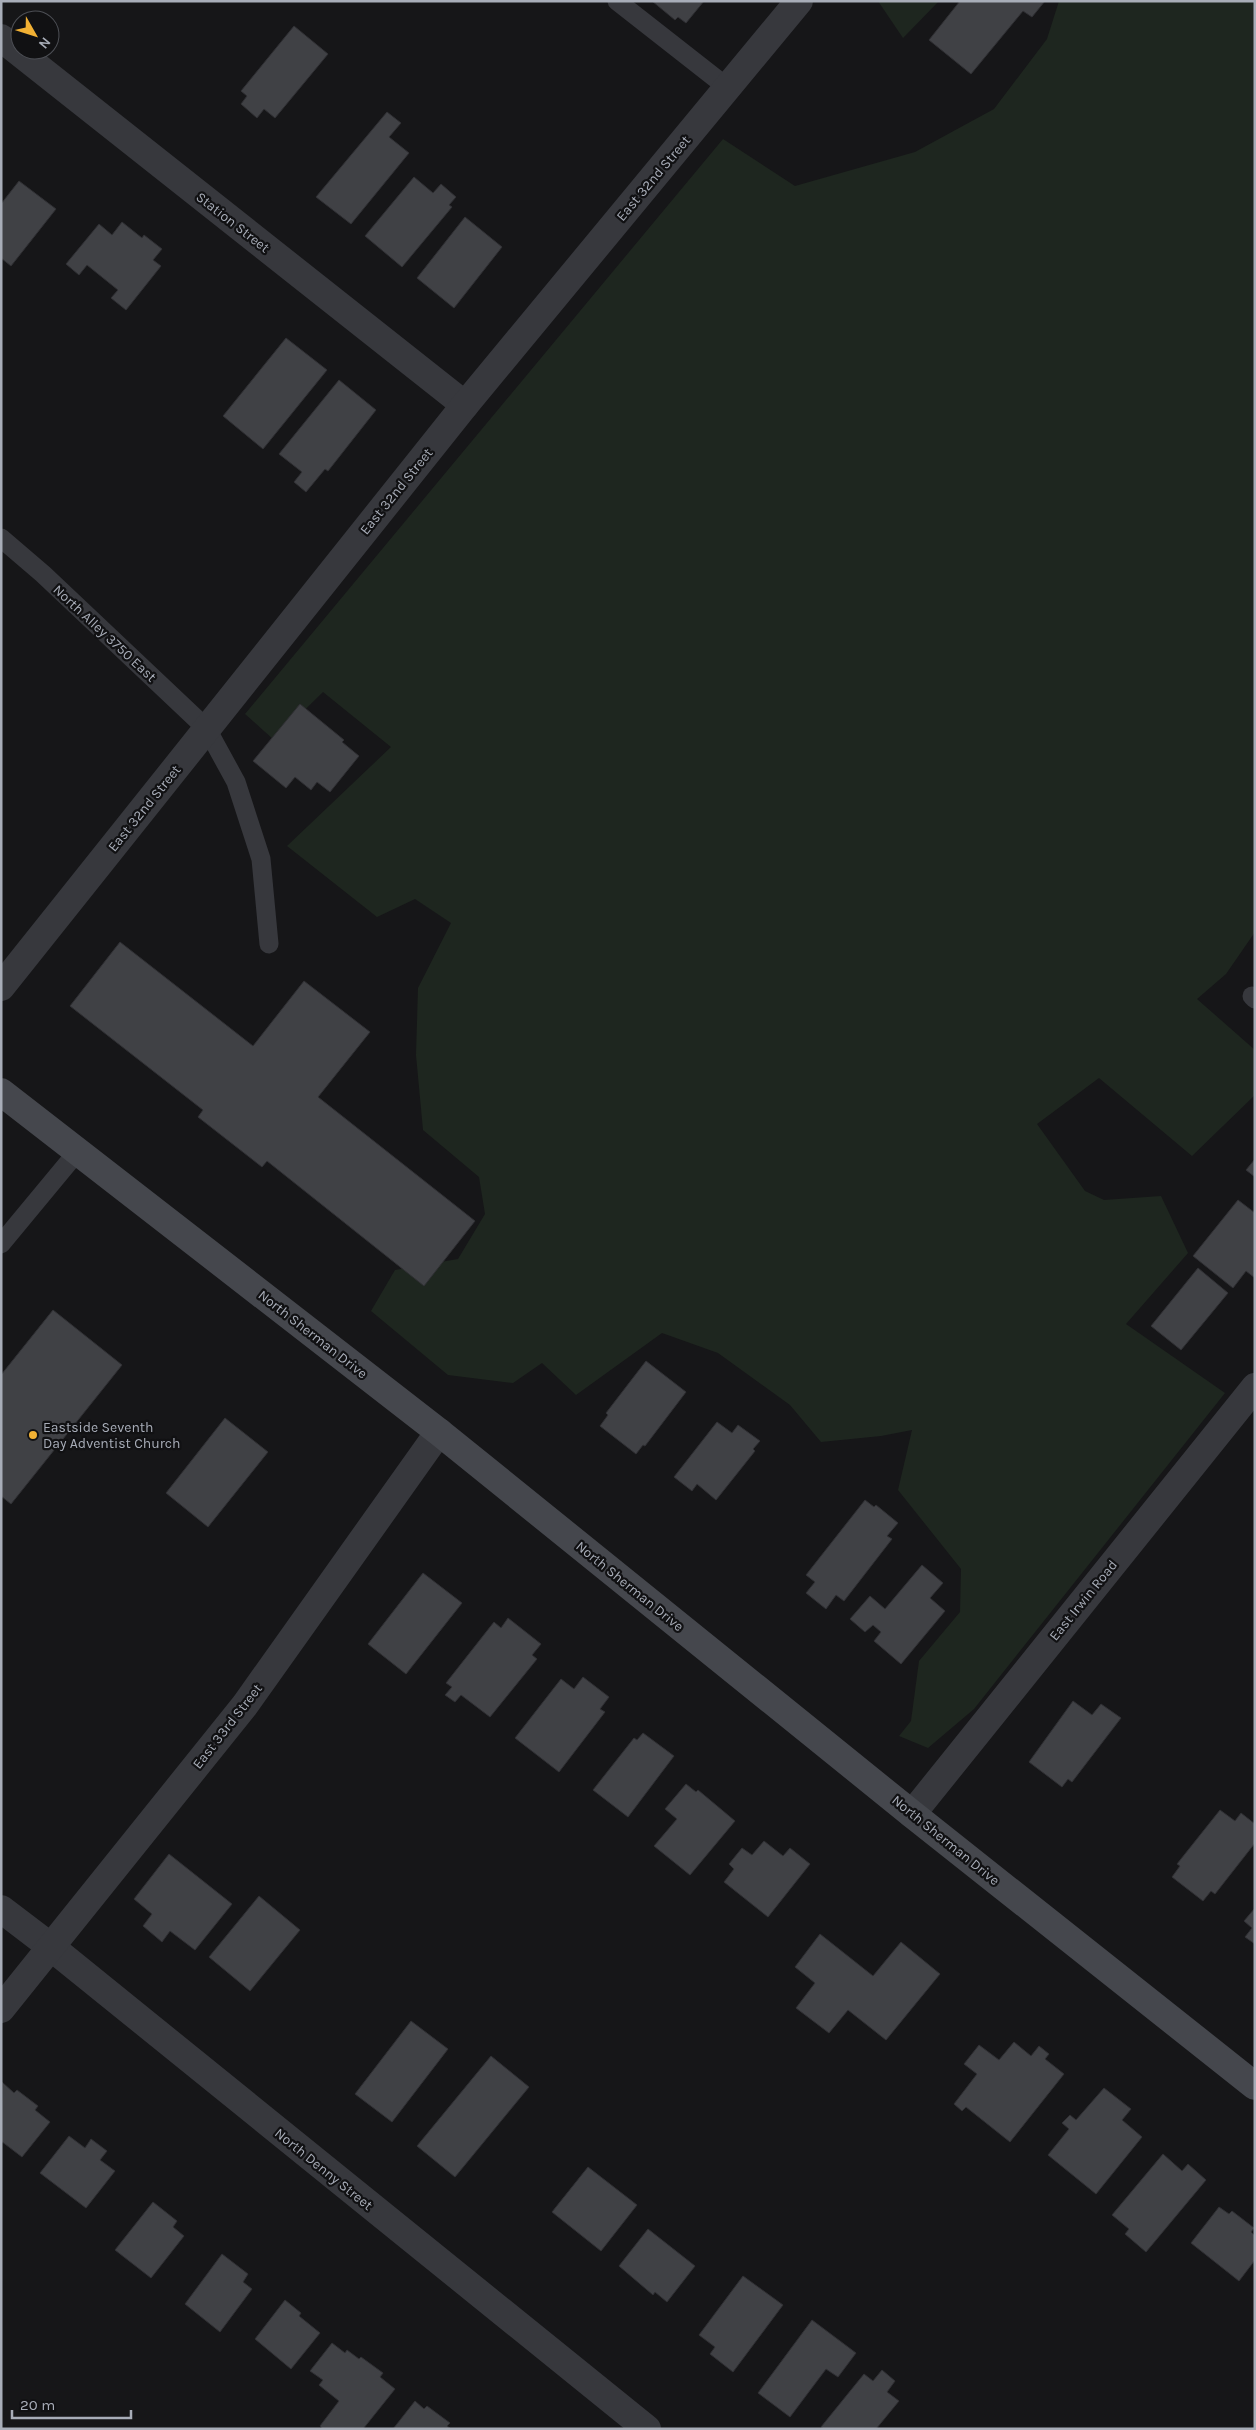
<svg xmlns="http://www.w3.org/2000/svg" width="1256" height="2430" viewBox="0 0 1256 2430" font-family="Karla,sans-serif">
  <style>
    .green { fill: #1e261f }
    .building { fill: #404145; stroke: #303034 }
    .lines { fill: none; stroke-linecap: round; stroke-linejoin: round }
    .lane { stroke: #37383d; stroke-width: 19 }
    .street { stroke: #37383d; stroke-width: 28 }
    .secondary { stroke: #45474d; stroke-width: 28 }
    .poi-dot { fill: #f2b134; stroke: #111113; stroke-width: 2 }
    .labels { text-anchor: middle; stroke-width: 4.5; stroke-linejoin: round; paint-order: stroke }
    .street-label { font-size: 14px; fill: #a8adb8; stroke: #111113 }
    .poi-label { font-size: 14px; fill: #a8adb8; stroke: #111113; text-anchor: start }
  </style>
  <rect width="100%" height="100%" fill="#161618"/>
  <!-- green -->
  <g class="green">
    <path d="M878,1H939L903,38Z"/>
    <path d="M1059,1H1255V932L1226,974L1197,999L1255,1050V1095L1192,1156L1099,1078L1037,1124L1085,1191L1104,1200L1161,1196L1188,1253L1126,1324L1225,1393L974,1709L928,1748L899,1736L911,1721L919,1661L960,1612L961,1569L898,1490L912,1430L881,1436L821,1442L790,1405L718,1353L662,1333L576,1395L542,1363L513,1383L448,1375L371,1311L395,1270L458,1259L485,1214L479,1177L423,1130L416,1055L418,988L451,923L415,899L377,917L287,846L391,747L323,692L274,740L245,714L723,139L795,186L915,152L994,109L1047,39Z"/>
  </g>
  <!-- building -->
  <g class="building">
    <path d="M652,1H704L686,23L678,17L675,20Z"/>
    <path d="M960,1H1045L1032,17L1023,11L971,74L929,40Z"/>
    <path d="M294,26L328,54L275,118L264,109L257,118L241,104L247,96L241,91Z"/>
    <path d="M387,112L401,123L389,137L409,153L351,224L316,197Z"/>
    <path d="M414,177L433,193L441,184L456,197L449,205L452,207L402,267L365,236Z"/>
    <path d="M19,181L56,209L11,266L1,258V204Z"/>
    <path d="M465,217L502,247L454,308L417,278Z"/>
    <path d="M122,222L142,238L144,235L162,249L153,260L161,266L126,310L111,298L118,290L87,265L79,275L66,264L99,224L112,235Z"/>
    <path d="M286,338L327,370L263,449L223,416Z"/>
    <path d="M339,380L376,410L328,471L325,469L306,492L294,482L302,472L279,454Z"/>
    <path d="M300,704L344,740L342,742L359,756L330,792L317,782L311,790L295,777L286,788L253,761Z"/>
    <path d="M120,942L253,1046L304,981L370,1032L318,1097L475,1221L424,1286L267,1161L262,1167L198,1117L203,1110L70,1006Z"/>
    <path d="M1255,1159V1177L1246,1170Z"/>
    <path d="M1238,1200L1255,1213V1278L1246,1271L1233,1288L1193,1256Z"/>
    <path d="M1198,1268L1228,1293L1181,1350L1151,1326Z"/>
    <path d="M53,1310L122,1365L11,1504L1,1496V1375Z"/>
    <path d="M646,1361L686,1392L645,1446L643,1445L636,1454L600,1426L608,1415L606,1413Z"/>
    <path d="M225,1418L268,1452L208,1527L166,1493Z"/>
    <path d="M717,1422L732,1433L738,1425L760,1441L753,1449L755,1451L716,1500L697,1484L692,1491L674,1477Z"/>
    <path d="M865,1500L874,1507L876,1505L898,1523L887,1536L892,1539L844,1601L836,1595L826,1609L806,1593L815,1582L806,1575Z"/>
    <path d="M922,1565L943,1583L930,1598L945,1611L901,1664L874,1641L881,1632L873,1625L865,1632L850,1619L870,1596L885,1609Z"/>
    <path d="M423,1573L462,1603L406,1674L368,1644Z"/>
    <path d="M508,1618L541,1644L532,1655L537,1659L490,1717L461,1695L455,1702L445,1695L452,1687L446,1683L494,1622L501,1628Z"/>
    <path d="M583,1677L609,1697L600,1709L605,1712L559,1772L515,1738L561,1679L574,1689Z"/>
    <path d="M1073,1701L1092,1715L1101,1704L1121,1718L1072,1782L1068,1779L1062,1787L1029,1762Z"/>
    <path d="M643,1733L674,1756L628,1817L593,1790L634,1738L637,1740Z"/>
    <path d="M686,1784L696,1792L698,1790L735,1821L690,1875L654,1846L677,1819L665,1809Z"/>
    <path d="M1220,1810L1235,1821L1241,1813L1255,1824V1843L1215,1894L1211,1891L1203,1901L1172,1877L1180,1866L1177,1864Z"/>
    <path d="M764,1841L783,1856L790,1848L810,1864L768,1917L724,1882L734,1869L729,1864L742,1848L752,1855Z"/>
    <path d="M169,1854L232,1904L195,1950L170,1931L162,1942L143,1926L152,1914L134,1899Z"/>
    <path d="M259,1896L300,1930L250,1991L209,1957Z"/>
    <path d="M1255,1908V1944L1245,1937L1252,1928L1244,1921Z"/>
    <path d="M820,1934L873,1976L901,1942L940,1974L886,2040L848,2010L829,2033L796,2008L815,1983L795,1967Z"/>
    <path d="M411,2021L448,2049L392,2122L355,2094Z"/>
    <path d="M1014,2042L1031,2056L1039,2046L1049,2054L1045,2059L1064,2074L1010,2142L966,2107L962,2111L954,2104L977,2074L964,2064L979,2045L999,2060Z"/>
    <path d="M491,2056L529,2087L455,2177L417,2146Z"/>
    <path d="M2,2082L14,2093L17,2090L38,2106L35,2110L50,2122L22,2157L1,2141Z"/>
    <path d="M1104,2088L1131,2109L1122,2120L1142,2137L1096,2194L1048,2155L1069,2129L1062,2123L1070,2115L1076,2120Z"/>
    <path d="M69,2136L85,2148L91,2139L107,2151L100,2160L115,2171L86,2208L40,2173Z"/>
    <path d="M1163,2154L1182,2171L1188,2164L1206,2180L1146,2252L1125,2234L1129,2229L1112,2215Z"/>
    <path d="M588,2167L637,2205L601,2251L552,2212Z"/>
    <path d="M153,2202L177,2221L173,2227L184,2236L151,2278L115,2250Z"/>
    <path d="M1219,2207L1229,2214L1232,2211L1254,2228L1251,2232L1255,2236V2260L1239,2281L1191,2243Z"/>
    <path d="M648,2229L695,2266L667,2302L655,2292L653,2295L619,2266Z"/>
    <path d="M222,2254L248,2274L243,2282L252,2289L220,2332L185,2304Z"/>
    <path d="M743,2276L783,2305L733,2372L710,2354L715,2347L699,2335Z"/>
    <path d="M285,2300L301,2313L299,2316L320,2333L291,2369L255,2339Z"/>
    <path d="M812,2320L856,2353L838,2377L826,2369L790,2417L758,2393Z"/>
    <path d="M332,2343L345,2353L347,2350L359,2359L361,2357L383,2373L380,2377L395,2389L363,2429H323L320,2426L339,2401L319,2385L323,2380L310,2371Z"/>
    <path d="M882,2370L895,2381L887,2392L899,2401L876,2429H824L821,2427L864,2374L873,2381Z"/>
    <path d="M415,2401L424,2409L427,2406L450,2423L447,2426L451,2429H393Z"/>
  </g>
  <g class="lines">
    <!-- lane -->
    <g class="lane">
      <path d="M617,1L728,88"/>
      <path d="M1,538L43,574L207,729L236,782L261,859L269,944"/>
      <path d="M1252,996L1255,999"/>
      <path d="M1,1244L78,1151"/>
    </g>
    <!-- street -->
    <g class="street">
      <path d="M1,38L465,405"/>
      <path d="M1,987L465,405L799,1"/>
      <path d="M912,1814L1255,1387"/>
      <path d="M1,1909L51,1947L647,2429"/>
      <path d="M1,2009L245,1705L439,1432"/>
    </g>
    <!-- secondary -->
    <path class="secondary" d="M1,1092L439,1432L912,1814L1255,2086"/>
  </g>
  <!-- markers -->
  <circle class="poi-dot" cx="33" cy="1435" r="5"/>
  <g class="labels">
    <!-- street labels -->
    <g class="street-label">
      <text transform="translate(653 178) rotate(-50)" y="5">East 32nd Street</text>
      <text transform="translate(233 222) rotate(38)" y="5">Station Street</text>
      <text transform="translate(396 491) rotate(-51)" y="5">East 32nd Street</text>
      <text transform="translate(105 633) rotate(43)" y="5">North Alley 3750 East</text>
      <text transform="translate(144 808) rotate(-51)" y="5">East 32nd Street</text>
      <text transform="translate(313 1334) rotate(38)" y="5">North Sherman Drive</text>
      <text transform="translate(630 1586) rotate(39)" y="5">North Sherman Drive</text>
      <text transform="translate(1083 1600) rotate(-51)" y="5">East Irwin Road</text>
      <text transform="translate(227 1726) rotate(-52)" y="5">East 33rd Street</text>
      <text transform="translate(946 1840) rotate(39)" y="5">North Sherman Drive</text>
      <text transform="translate(324 2169) rotate(39)" y="5">North Denny Street</text>
    </g>
    <!-- poi labels -->
    <g class="poi-label">
      <text x="43" y="1432">Eastside Seventh<tspan x="43" dy="16">Day Adventist Church</tspan></text>
    </g>
  </g>
  <!-- border -->
  <rect width="1256" height="2430" fill="none" stroke="#a8adb8" stroke-width="5"/>
  <!-- north arrow -->
  <g transform="translate(35 35) rotate(129)"><circle r="24" fill="#111113" stroke="#4d4f55"/>
  <path d="M0-4L9 19L0 12L-9 19Z" fill="#f2b134"/>
  <text y="-8" font-size="14" font-weight="bold" text-anchor="middle" fill="#a8adb8">N</text>
  </g>
  <!-- scale -->
  <path d="M12 2410v8h119v-8" fill="none" stroke="#a8adb8" stroke-width="2.5"/>
  <text x="20" y="2410" font-size="15" fill="#a8adb8" stroke="#111113" stroke-width="4" paint-order="stroke">20 m</text>
</svg>
